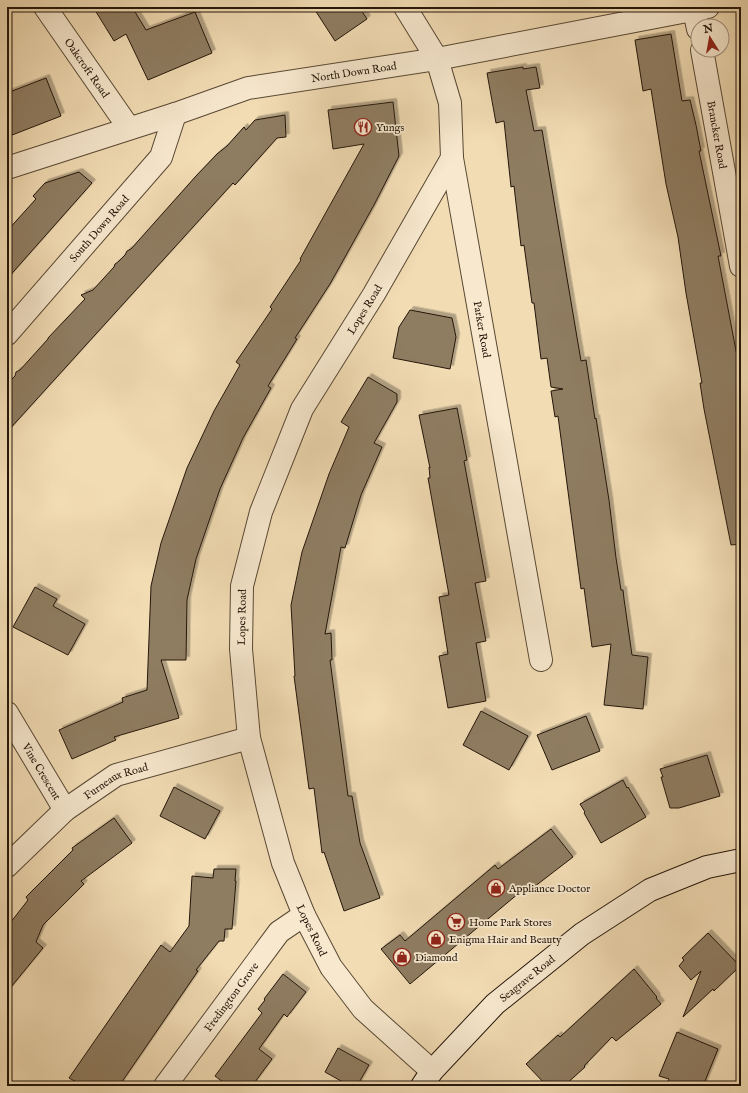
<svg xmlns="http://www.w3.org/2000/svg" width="748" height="1093" viewBox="0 0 748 1093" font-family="'IM FELL English',serif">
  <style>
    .building { fill: #8f7d62; stroke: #24160a; filter: url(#shadow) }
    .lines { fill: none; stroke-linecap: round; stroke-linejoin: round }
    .street-casing { stroke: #584834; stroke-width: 24 }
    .secondary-casing { stroke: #24160a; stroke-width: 24 }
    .street { stroke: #f7e8ce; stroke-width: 22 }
    .secondary { stroke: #f7e8ce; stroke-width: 22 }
    .labels { text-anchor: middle; stroke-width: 3.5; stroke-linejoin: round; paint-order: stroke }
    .street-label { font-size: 11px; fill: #24160a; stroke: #f7e8ce }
    .poi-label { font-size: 11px; fill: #24160a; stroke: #f7e8ce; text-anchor: start }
  </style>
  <defs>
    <filter id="shadow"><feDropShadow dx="3.5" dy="-3.5" stdDeviation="0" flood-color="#0004"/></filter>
  </defs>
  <rect width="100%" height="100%" fill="#f2dcb4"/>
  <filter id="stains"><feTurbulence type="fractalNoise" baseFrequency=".005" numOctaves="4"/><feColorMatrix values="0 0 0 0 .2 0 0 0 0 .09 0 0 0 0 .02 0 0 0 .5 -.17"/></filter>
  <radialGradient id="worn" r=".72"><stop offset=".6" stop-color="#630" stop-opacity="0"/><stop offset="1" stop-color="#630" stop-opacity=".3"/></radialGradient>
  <!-- building -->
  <g class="building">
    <path d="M93,7H132L146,30L195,12L212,53L148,80L126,34L114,41Z"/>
    <path d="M313,7H359L367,19L335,41Z"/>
    <path d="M671,34L682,101L690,100L696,125L701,151H699L721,256H718L741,377V544L731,545L704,409L700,383H702L686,293L678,237L666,184L651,89L643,91L635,40Z"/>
    <path d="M523,67V69L536,67L540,88L526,90L534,131L542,130L581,361L586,360L595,419L596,418L609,500L616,558L621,590H623L624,599L632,655L648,657L643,709L604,705L611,644L592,647L584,588L581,589L558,416L555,417L551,391L563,389L551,387L547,358L541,359L534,303H532L524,245L521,246L514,186L511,187L504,121L496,123L487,73Z"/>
    <path d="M46,78L61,116L7,137V93Z"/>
    <path d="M393,102L399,156L374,205L330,284L295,338L297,339L268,386L271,388L243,438L220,489L196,559L187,600L186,660H161L179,718L114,737L116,740L72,759L59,730L123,702L122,698L147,690L151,586L161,543L187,468L214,411L240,365L236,362L272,309L270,307L301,260L300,259L364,144L333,149L328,110Z"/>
    <path d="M285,115L286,137L277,138L235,185L233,183L7,432V384L15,376L16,372L20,370L48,339V338L85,299L81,295L93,290L114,267L115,264L118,262L125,255L127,251L131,249L196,176L217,154L227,146L244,127L246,130L255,120Z"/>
    <path d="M79,172L92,183L7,279V231L36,199L33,196L45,183Z"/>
    <path d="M410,310L452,318L456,337L450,369L393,358L399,327Z"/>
    <path d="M368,377L397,394V402L374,443L382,447L361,495L345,548L341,547L325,634L331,633L332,660H330L348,796H352L360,843L380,898L344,911L324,852L322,853L314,788L309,789L294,676H295L291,605L302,552L329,474L349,427L341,422Z"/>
    <path d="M457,408L467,460L464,461L486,581L475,583L486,641L476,643L486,701L448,708L439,656L448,654L439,597L449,595L428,478H430L429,467L430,468L419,415Z"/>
    <path d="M35,587L57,599L53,606L85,624L68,655L13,627Z"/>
    <path d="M481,711L528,736L509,770L463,745Z"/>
    <path d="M586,716L600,751L552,770L537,735Z"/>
    <path d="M707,755L720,796L679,808H670L661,777H663L660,769Z"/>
    <path d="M623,780L627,788L628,787L646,817L601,843L584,813L585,812L580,804Z"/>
    <path d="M174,787L220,811L205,839L160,816Z"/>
    <path d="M114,818L132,843L81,881L84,884L43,925L36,942L43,948L7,992V927L28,900L26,897L73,850L72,848Z"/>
    <path d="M551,829L573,857L534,887L531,883L410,984L381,949L400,935L405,941L495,865L498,869Z"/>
    <path d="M214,869H236L235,881H236L232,929H225L224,941H219L196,970L198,971L119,1086H84L69,1078L161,945L170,952L189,926L192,876L213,878Z"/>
    <path d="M708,933L740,966L714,991L713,989L683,1017L701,971L691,980L679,966L684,960L682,958Z"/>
    <path d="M634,969L657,997L656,998L661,1004L616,1041L612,1037L584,1066L585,1067L564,1086H547L526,1064L558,1035L560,1037Z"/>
    <path d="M283,974L306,992L287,1017L284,1014L259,1049L272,1059L252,1086H228L215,1076L262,1013L258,1009L265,1000L264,999Z"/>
    <path d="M677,1032L718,1049L703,1086H666L669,1079L659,1076Z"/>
    <path d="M338,1048L369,1065L357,1086H350L325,1072Z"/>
  </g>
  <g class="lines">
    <defs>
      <g id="street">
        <path id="s1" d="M45,7L129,128"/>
        <path id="s2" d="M405,7L437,59L450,103L452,158L541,660"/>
        <path d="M694,10L698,29"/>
        <path id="s3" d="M702,50L741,266"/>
        <path id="s4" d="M7,168L175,114L248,88L437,59L708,7"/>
        <path id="s5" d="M7,334L161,157L175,114"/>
        <path id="s6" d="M7,713L65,810"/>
        <path id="s7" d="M7,866L65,810L116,775L249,738"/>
        <path id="s8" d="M432,1071L363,1009L331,967L304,915L283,863L249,738L241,649L242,586L261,512L302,409L374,294L452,158"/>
        <path id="s9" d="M165,1086L279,932L304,915"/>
      </g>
      <g id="secondary">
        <path id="s10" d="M422,1086L432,1071L495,1004L582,934L650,890L707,867L741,860"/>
      </g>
    </defs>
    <!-- street casing -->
    <use href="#street" class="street-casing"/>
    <!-- secondary casing -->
    <use href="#secondary" class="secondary-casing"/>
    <!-- street -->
    <use href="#street" class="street"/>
    <!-- secondary -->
    <use href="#secondary" class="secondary"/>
  </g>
  <!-- icons -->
  <defs>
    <symbol id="restaurant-ring" viewBox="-11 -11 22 22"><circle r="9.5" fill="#f7e8ce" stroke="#8f2418" stroke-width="1.5"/><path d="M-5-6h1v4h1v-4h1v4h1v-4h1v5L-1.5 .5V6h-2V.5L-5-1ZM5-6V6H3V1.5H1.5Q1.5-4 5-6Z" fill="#8f2418"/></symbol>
    <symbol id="shop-ring" viewBox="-11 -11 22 22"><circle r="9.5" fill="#f7e8ce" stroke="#8f2418" stroke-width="1.5"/><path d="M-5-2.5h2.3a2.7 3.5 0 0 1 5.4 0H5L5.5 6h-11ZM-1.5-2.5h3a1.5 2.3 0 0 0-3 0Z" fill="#8f2418"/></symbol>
    <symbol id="supermarket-ring" viewBox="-11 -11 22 22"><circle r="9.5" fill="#f7e8ce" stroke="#8f2418" stroke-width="1.5"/><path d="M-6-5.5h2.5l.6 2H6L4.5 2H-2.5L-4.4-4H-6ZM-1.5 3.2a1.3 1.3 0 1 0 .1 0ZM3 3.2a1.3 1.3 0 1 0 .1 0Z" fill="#8f2418"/></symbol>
  </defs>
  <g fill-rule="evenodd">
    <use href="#restaurant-ring" x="353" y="117" width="20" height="20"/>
    <use href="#shop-ring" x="486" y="878" width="20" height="20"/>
    <use href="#supermarket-ring" x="446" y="912" width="20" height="20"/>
    <use href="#shop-ring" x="426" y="929" width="20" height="20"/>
    <use href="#shop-ring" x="392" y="947" width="20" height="20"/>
  </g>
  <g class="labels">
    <!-- street labels -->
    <g class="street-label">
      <text dy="4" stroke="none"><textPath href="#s1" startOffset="74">Oakcroft Road</textPath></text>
      <text dy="4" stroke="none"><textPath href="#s4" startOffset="361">North Down Road</textPath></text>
      <text dy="4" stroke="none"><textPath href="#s3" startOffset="86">Brancker Road</textPath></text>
      <text dy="4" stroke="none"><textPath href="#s5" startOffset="140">South Down Road</textPath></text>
      <text dy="4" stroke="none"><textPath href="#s8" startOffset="847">Lopes Road</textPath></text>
      <text dy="4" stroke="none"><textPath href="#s2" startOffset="336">Parker Road</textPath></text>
      <text dy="4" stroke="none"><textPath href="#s8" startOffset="511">Lopes Road</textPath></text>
      <text dy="4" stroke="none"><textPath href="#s6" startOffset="68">Vine Crescent</textPath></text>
      <text dy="4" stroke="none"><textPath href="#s7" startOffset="140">Furneaux Road</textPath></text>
      <text transform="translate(312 930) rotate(64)" y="4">Lopes Road</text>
      <text dy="4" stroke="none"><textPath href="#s10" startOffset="151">Seagrave Road</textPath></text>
      <text dy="4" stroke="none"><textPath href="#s9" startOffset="111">Fredington Grove</textPath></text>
    </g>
    <!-- poi labels -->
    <g class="poi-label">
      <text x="376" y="131">Yungs</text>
      <text x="509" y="892">Appliance Doctor</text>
      <text x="469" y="926">Home Park Stores</text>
      <text x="449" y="943">Enigma Hair and Beauty</text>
      <text x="415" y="961">Diamond</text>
    </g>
  </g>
  <!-- margin -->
  <rect width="748" height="1093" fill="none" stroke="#f2dcb4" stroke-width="24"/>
  <rect x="8" y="8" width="732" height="1077" fill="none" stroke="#24160a" stroke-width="2"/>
  <rect x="12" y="12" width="724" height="1069" fill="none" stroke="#24160a"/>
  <!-- north arrow -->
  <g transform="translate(710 38) rotate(349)"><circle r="19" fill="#f7e8ce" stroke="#a39480"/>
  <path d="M0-3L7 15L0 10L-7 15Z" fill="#8f2418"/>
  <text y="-6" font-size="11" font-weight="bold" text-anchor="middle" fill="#24160a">N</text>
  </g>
  <rect width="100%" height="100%" filter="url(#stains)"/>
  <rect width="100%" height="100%" fill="url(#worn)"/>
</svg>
